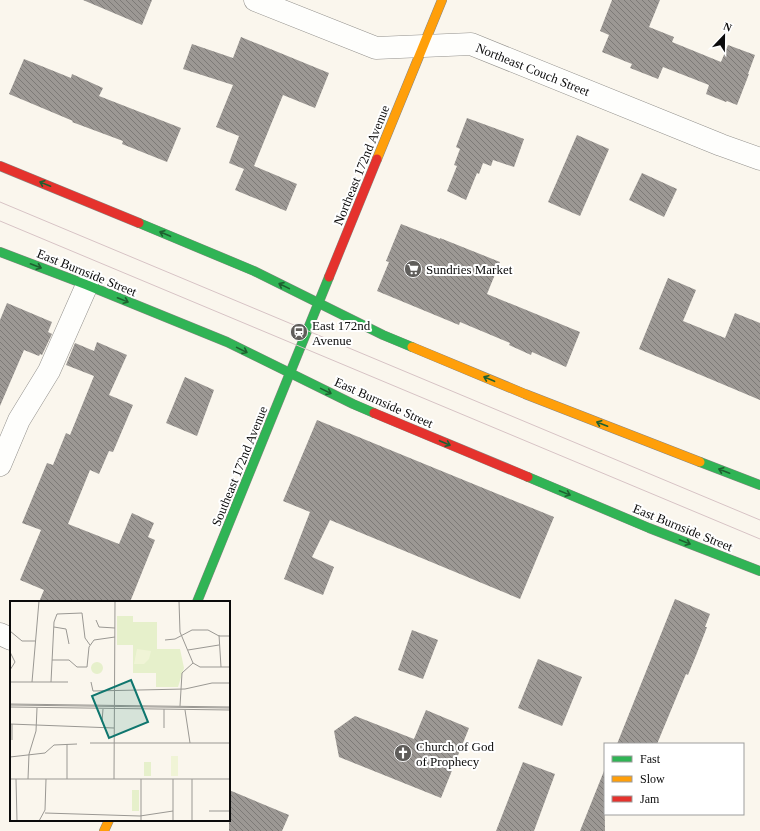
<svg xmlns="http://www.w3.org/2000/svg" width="760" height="831" viewBox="0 0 760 831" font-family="Georgia,serif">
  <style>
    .building { fill: url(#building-back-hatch) }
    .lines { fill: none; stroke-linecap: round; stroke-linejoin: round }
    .street-casing { stroke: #93918d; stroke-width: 23 }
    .fast-casing { stroke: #898783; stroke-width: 10 }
    .slow-casing { stroke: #898783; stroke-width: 10 }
    .jam-casing { stroke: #898783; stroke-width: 10 }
    .street { stroke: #fefefc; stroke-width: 22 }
    .fast { stroke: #30b455; stroke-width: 9 }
    .slow { stroke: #ff9f0a; stroke-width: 9 }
    .jam { stroke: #e5322d; stroke-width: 9 }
    .tram { stroke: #d7c3c5; stroke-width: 1 }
    .oneway { stroke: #1e6030 }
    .labels { text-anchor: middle; stroke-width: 4; stroke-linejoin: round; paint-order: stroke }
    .street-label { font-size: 13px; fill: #0b0b0b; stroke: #fff }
    .poi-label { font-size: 13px; fill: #0b0b0b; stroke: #fff; text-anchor: start }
    .inset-road { fill: none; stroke: #9a9893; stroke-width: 1 }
    .view { fill: #0f766e; fill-opacity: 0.15; stroke: #0f766e; stroke-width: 2 }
    .inset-edge { fill: none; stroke: #0b0b0b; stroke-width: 2 }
  </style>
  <defs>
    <pattern id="building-back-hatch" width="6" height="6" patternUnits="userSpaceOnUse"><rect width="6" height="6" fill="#9c9894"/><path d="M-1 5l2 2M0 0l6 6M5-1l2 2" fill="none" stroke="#7d7a77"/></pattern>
  </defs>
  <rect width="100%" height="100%" fill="#faf6ed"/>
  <!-- building -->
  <g class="building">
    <path d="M83,0H152L142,25Z"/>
    <path d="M612,0H660L649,27L674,37L672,42L721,62L728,45L755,55L748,74H749L737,105L727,101L726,102L706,94L709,85L663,67L658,79L630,68L632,64L602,52L609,35L600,31Z"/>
    <path d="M241,37L329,73L315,108L283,95L254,166L297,184L286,211L235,190L244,169L229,163L239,136L216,127L233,85L183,69L192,44L233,58Z"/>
    <path d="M24,59L71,78L72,74L103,88L99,96L181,128L167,162L122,144L123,141L72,122L73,121L9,94Z"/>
    <path d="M467,118L524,139L514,167L493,160L491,166L483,163L479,174L477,173L466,200L447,191L457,166L454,165L460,149L456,147Z"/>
    <path d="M577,135L609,149L580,216L548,202Z"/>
    <path d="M642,173L677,189L664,217L629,200Z"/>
    <path d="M401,224L440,239V238L500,262L487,294L580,332L566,367L532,352L531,355L509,345L510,343L460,322L459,325L377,291L389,262L386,261Z"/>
    <path d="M668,278L696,290L683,321L725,338L735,313L760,323V400L639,349Z"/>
    <path d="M7,303L52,322L48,332L52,334L42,355L40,354L39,356L24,350L0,406V320Z"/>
    <path d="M97,342L127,355L109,395L133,405L113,452L109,451L99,474L90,470L68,524L119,544L132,513L154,523L148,537L155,540L130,602H39L44,590L20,580L41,530L22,523L47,463L53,465L66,433L70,435L94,376L66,365L75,343L94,351Z"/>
    <path d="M185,377L214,390L197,436L166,423Z"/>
    <path d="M317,420L554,517L520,599L330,520L312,557L334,567L323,595L284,579L310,512L283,501Z"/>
    <path d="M675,599L710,614L705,627H707L697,653L688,675L686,674L657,744H617Z"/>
    <path d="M412,630L438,640L423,679L398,670Z"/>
    <path d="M538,659L582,677L562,726L518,708Z"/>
    <path d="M426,710L469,728L441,798L339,757L334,731L355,716L414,739Z"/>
    <path d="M523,762L555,774L534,831H496Z"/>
    <path d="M604,771L605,831H580Z"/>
    <path d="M229,790L289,815L282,831H229Z"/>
  </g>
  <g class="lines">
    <defs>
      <g id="street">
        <path d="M255,0L376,48L471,44L721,145L760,159"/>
        <path d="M0,465L19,420L49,371L87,285"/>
        <path d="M0,634L11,639"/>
      </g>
      <g id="fast">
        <path d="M139,223L254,271L383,335L412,347"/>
        <path d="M0,252L87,285L227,342L353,404L374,413"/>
        <path d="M700,462L760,485"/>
        <path d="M528,477L649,528L760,571"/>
        <path d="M197,602L329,277"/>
      </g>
      <g id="slow">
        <path d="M377,159L442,0"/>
        <path d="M412,347L525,394L700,462"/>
        <path d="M104,831L109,820"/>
      </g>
      <g id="jam">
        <path d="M0,166L139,223"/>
        <path d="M329,277L377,159"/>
        <path d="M374,413L528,477"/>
      </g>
    </defs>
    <!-- street casing -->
    <use href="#street" class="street-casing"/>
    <!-- fast casing -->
    <use href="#fast" class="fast-casing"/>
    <!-- slow casing -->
    <use href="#slow" class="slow-casing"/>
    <!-- jam casing -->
    <use href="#jam" class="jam-casing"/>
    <!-- street -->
    <use href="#street" class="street"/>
    <!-- fast -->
    <use href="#fast" class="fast"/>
    <!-- slow -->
    <use href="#slow" class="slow"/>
    <!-- jam -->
    <use href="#jam" class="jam"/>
    <!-- tram -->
    <g class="tram">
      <path d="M0,202L760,520"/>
      <path d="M0,221L760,539"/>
    </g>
  </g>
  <!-- one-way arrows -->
  <defs><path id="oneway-shaft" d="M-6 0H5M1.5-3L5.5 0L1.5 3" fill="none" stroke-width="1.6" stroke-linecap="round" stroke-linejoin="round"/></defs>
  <g class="oneway">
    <use href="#oneway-shaft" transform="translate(45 184) rotate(-158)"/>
    <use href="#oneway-shaft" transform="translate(165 234) rotate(-157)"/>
    <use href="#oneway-shaft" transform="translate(36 266) rotate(21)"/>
    <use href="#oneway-shaft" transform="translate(284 286) rotate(-154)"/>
    <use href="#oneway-shaft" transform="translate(123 300) rotate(22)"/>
    <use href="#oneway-shaft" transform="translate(242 350) rotate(26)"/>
    <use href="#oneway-shaft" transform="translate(489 379) rotate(-157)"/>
    <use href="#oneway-shaft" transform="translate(326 391) rotate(26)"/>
    <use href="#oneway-shaft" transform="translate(602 424) rotate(-159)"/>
    <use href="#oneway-shaft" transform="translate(445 443) rotate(23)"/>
    <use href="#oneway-shaft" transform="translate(724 471) rotate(-159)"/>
    <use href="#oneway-shaft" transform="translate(565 493) rotate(22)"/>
    <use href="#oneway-shaft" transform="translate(685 542) rotate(22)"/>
  </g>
  <!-- icons -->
  <defs>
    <symbol id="supermarket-disc" viewBox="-11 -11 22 22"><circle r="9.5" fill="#5f5d5a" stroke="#fff"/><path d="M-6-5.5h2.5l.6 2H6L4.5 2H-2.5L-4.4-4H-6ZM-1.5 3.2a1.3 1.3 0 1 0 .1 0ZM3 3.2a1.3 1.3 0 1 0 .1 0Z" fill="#fff"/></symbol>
    <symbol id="station-disc" viewBox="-11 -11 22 22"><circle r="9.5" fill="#5f5d5a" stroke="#fff"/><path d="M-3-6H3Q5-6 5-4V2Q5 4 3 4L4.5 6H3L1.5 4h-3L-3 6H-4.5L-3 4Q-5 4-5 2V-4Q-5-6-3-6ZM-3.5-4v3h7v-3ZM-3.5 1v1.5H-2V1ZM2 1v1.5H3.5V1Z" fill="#fff"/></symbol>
    <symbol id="church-disc" viewBox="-11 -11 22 22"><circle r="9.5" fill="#5f5d5a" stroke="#fff"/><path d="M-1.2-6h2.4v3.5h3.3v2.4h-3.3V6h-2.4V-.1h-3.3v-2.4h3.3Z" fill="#fff"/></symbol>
  </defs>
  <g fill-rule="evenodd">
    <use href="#supermarket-disc" x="403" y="259" width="20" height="20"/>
    <use href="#station-disc" x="289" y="322" width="20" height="20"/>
    <use href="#church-disc" x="393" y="743" width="20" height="20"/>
  </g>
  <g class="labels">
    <!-- street labels -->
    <g class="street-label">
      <text transform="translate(533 69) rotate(22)" y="5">Northeast Couch Street</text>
      <text transform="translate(361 165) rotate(-68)" y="5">Northeast 172nd Avenue</text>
      <text transform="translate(87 272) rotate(22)" y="5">East Burnside Street</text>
      <text transform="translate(384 402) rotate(24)" y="5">East Burnside Street</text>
      <text transform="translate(239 466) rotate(-68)" y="5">Southeast 172nd Avenue</text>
      <text transform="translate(683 527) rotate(22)" y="5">East Burnside Street</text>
    </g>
    <!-- poi labels -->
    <g class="poi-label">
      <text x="426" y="274">Sundries Market</text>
      <text x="312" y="330">East 172nd<tspan x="312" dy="15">Avenue</tspan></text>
      <text x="416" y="751">Church of God<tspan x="416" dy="15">of Prophecy</tspan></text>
    </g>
  </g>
  <!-- overview -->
  <g transform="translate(10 601)">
    <rect width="220" height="220" fill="#faf6ed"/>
    <path d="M81 67a6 6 0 1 1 12 0a6 6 0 1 1-12 0ZM134,161H141V175H134ZM122,189H129V210H122Z" fill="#e6f0cb"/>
    <path d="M107,15H123V21H147V48H170L174,67L168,86H146V72H123V44H107Z" fill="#e6f0cb"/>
    <path d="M127,48L141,50L139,58L134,63H124ZM161,155H168V175H161Z" fill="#f0f4d6"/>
    <path class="inset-road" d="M169,0L170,31L183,62M197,0H220M86,19L89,26L105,27M44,26L56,28L59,43M0,30L12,40H25M209,34L211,66M155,39L165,38L182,29H198L209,35H220M178,49L209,44M0,51L5,61L0,69M42,59H59L67,66H77L79,46L84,39L105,36M183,62L190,66H220M0,81H58M22,81L29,0M41,81L44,21L47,13L72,12L75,37L80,44M81,81L83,90L175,88L202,82H220M0,103L220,106M0,104L220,107M170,105L172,72L183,62M0,106L220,109M175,109L180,142M92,121L93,108M0,123L104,127M154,127V108M2,139V123M80,142H220M0,156L35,152L44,144L67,143M0,178H220M6,178L7,220M18,178L19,153L26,130L27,107M57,178V143M104,178L105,0M131,178V220M163,178V220M182,178V220M199,210H220M35,212L130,215L163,210M29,220L35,209L36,178"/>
    <path class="view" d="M121,79L138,121L99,137L82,95Z"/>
    <rect width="220" height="220" class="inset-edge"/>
  </g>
  <!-- legend -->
  <rect x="604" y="743" width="140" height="72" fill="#ffffff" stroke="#9d9d9d"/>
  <rect x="612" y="756" width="20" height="6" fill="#30b455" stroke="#9d9d9d"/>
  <text x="640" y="763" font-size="12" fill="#0b0b0b">Fast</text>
  <rect x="612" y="776" width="20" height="6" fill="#ff9f0a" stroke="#9d9d9d"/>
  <text x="640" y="783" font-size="12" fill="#0b0b0b">Slow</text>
  <rect x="612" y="796" width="20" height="6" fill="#e5322d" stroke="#9d9d9d"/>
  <text x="640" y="803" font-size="12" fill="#0b0b0b">Jam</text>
  <!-- north arrow -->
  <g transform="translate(724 36) rotate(22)" stroke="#ffffff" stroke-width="3" paint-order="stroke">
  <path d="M0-3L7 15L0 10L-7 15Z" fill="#0b0b0b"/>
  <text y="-6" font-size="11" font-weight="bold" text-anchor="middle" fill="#0b0b0b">N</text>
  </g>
</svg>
